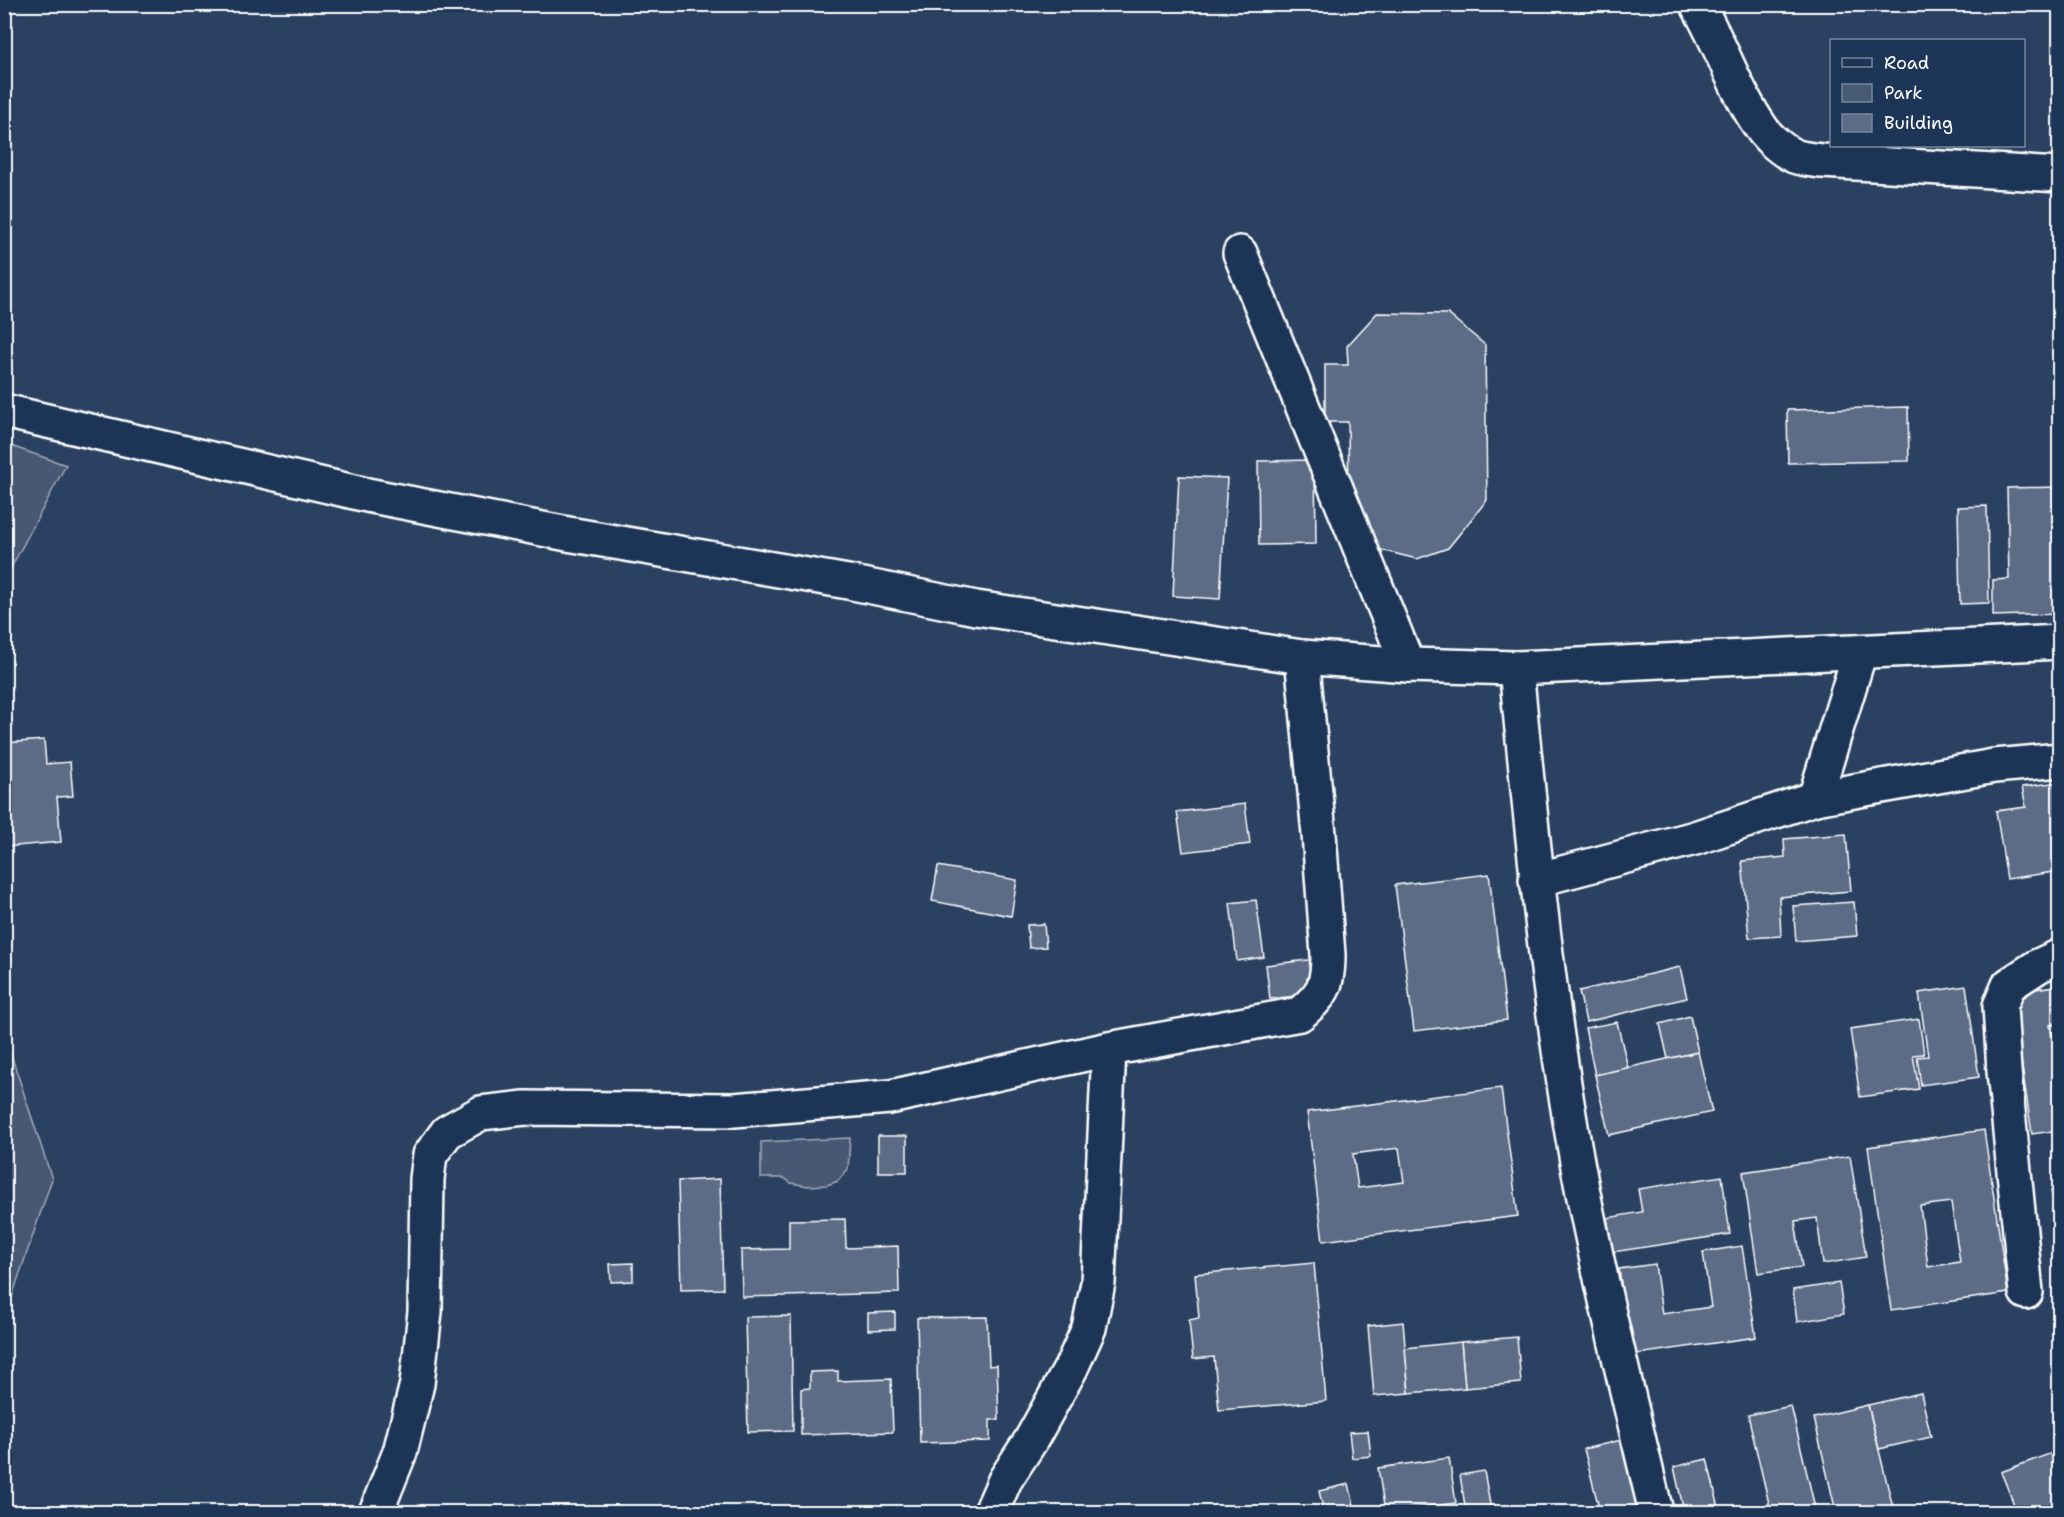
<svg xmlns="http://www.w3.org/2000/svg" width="2064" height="1517" viewBox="0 0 2064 1517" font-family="'Shantell Sans',sans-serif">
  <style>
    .green { fill: #465975; stroke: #a2acba; stroke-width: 1.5 }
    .building { fill: #5b6c86; stroke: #fff; stroke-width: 1.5; fill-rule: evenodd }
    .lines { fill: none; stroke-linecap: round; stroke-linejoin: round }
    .minor-casing { stroke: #fff; stroke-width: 38 }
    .tertiary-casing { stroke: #fff; stroke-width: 38 }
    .minor { stroke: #1d3557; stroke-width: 33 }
    .tertiary { stroke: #1d3557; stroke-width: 33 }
  </style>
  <rect width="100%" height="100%" fill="#2a4161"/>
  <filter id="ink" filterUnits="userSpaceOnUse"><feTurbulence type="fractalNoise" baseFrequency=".0167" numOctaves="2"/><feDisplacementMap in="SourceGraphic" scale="12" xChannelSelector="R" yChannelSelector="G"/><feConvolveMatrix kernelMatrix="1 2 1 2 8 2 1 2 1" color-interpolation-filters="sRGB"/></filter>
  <g filter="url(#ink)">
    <!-- green -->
    <g class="green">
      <path d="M5,444L66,465L5,579L4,444Z"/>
      <path d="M4,1033L52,1179L5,1317H4Z"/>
      <path d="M850,1138L848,1169L838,1181L827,1185L808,1186L791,1183L784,1178H761V1142Z"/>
    </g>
    <!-- building -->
    <g class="building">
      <path d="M1377,313L1448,314L1485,345L1487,500L1448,548L1417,559L1381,550L1349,502L1348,422H1325V365H1348L1347,346Z"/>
      <path d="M1908,407L1909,461L1788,463L1787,410Z"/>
      <path d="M1315,460L1316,544L1259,545L1258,461Z"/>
      <path d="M1179,476L1227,478L1220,599L1173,596Z"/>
      <path d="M2060,487V614L1993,616V580L2009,579L2007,488Z"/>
      <path d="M1987,506L1989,603L1960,604L1958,507Z"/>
      <path d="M44,740L46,764L70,762L73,796L57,797L61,842L4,847V743Z"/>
      <path d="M2060,782V871L2007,879L1996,811L2026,807L2022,787Z"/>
      <path d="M1245,804L1250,844L1183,852L1177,812Z"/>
      <path d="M1846,834L1851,891L1779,897L1781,936L1749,938L1742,861L1785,857L1784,839Z"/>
      <path d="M938,866L1017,880L1011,916L932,901Z"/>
      <path d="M1489,874L1507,1020L1414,1031L1395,885Z"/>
      <path d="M1256,900L1264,957L1237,961L1230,903Z"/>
      <path d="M1854,902L1857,936L1796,941L1793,906Z"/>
      <path d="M1044,924L1046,947L1029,948L1027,925Z"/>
      <path d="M1316,959L1321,993L1270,999L1266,965Z"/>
      <path d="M1680,967L1687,998L1586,1022L1579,991Z"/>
      <path d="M2060,985V1024L2050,1025L2060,1087V1130L2032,1134L2011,993Z"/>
      <path d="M1966,986L1979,1077L1921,1085L1917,1057L1928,1056L1919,993Z"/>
      <path d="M1690,1016L1698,1052L1668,1059L1660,1024Z"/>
      <path d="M1919,1019L1924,1054L1913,1055L1919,1089L1860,1097L1850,1029Z"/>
      <path d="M1617,1022L1628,1068L1595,1075L1585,1028Z"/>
      <path d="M1698,1052L1712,1112L1609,1135L1595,1075Z"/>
      <path d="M1501,1088L1518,1216L1323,1241L1307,1112ZM1399,1148L1404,1182L1358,1188L1353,1154Z"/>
      <path d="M1984,1130L2008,1293L1891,1310L1868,1147ZM1951,1202L1960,1262L1928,1267L1920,1206Z"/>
      <rect x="878" y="1136" width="29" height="36"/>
      <path d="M1850,1156L1866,1257L1823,1264L1817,1218L1795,1221L1802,1267L1758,1273L1743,1172Z"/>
      <path d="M1722,1176L1730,1234L1613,1252L1607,1218L1642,1212L1638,1189Z"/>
      <path d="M720,1179L723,1289L681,1290L678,1181Z"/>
      <path d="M2060,1189V1225L2051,1191Z"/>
      <path d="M845,1219L846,1248L898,1246L899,1293L742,1297L741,1250L789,1249V1220Z"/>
      <path d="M1742,1246L1756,1337L1631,1355L1619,1269L1655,1264L1662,1314L1711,1307L1703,1252Z"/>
      <path d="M633,1263V1281L611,1282L610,1264Z"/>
      <path d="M1314,1263L1326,1401L1219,1410L1214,1357L1193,1359L1189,1320L1199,1318L1195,1274Z"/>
      <path d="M1839,1283L1844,1314L1797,1322L1793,1290Z"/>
      <path d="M895,1312V1329L868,1330V1313Z"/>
      <path d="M791,1316L793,1431L748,1432L745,1317Z"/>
      <path d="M987,1317L989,1366L997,1365L999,1420H990V1441L920,1443L917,1318Z"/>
      <path d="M1403,1322L1409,1393L1374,1396L1368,1326Z"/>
      <path d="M1517,1337L1521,1383L1465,1388L1461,1342Z"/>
      <path d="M1461,1342L1465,1388L1409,1393L1405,1348Z"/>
      <path d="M838,1371V1381L891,1379L893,1432L801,1435V1389L810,1388V1372Z"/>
      <path d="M1921,1393L1931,1437L1879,1449L1868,1405Z"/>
      <path d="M1868,1405L1894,1512H1836L1814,1418Z"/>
      <path d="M1791,1406L1816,1512H1771L1748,1415Z"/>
      <path d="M1368,1431L1371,1456L1352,1458L1349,1432Z"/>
      <path d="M1630,1438L1648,1508L1628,1512H1600L1584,1449Z"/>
      <path d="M2060,1450V1512H2017L2001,1472Z"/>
      <path d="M1449,1458L1456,1503L1385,1512L1378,1468Z"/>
      <path d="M1707,1459L1720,1512H1684L1674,1467Z"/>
      <path d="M1484,1471L1491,1510L1466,1512L1460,1475Z"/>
      <path d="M1349,1484L1354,1505L1324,1512L1319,1491Z"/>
    </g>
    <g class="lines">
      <defs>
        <g id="minor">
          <path d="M1697,4C1721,44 1735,91 1762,129C1769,139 1783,151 1794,156C1802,159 1813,160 1822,161L2060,175"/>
          <path d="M1240,253L1408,665"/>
          <path d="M1516,668C1532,835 1548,1002 1578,1167C1600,1283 1629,1398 1656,1512"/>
          <path d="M1815,798L1860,652"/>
          <path d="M1536,880L1695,838L1815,798L1994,766L2060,760"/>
          <path d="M2026,1292L2004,1071L2000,1006L2009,985L2038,966L2060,956"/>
          <path d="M376,1512L400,1452L417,1384L425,1312L427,1179L430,1155L447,1132L481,1113L525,1108L734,1110L890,1097L1109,1049L1300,1014C1323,994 1328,987 1328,955L1319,834L1302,657"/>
          <path d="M991,1512L1005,1480L1031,1440L1071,1368L1089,1328L1098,1283L1109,1049"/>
        </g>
        <path id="tertiary" d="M4,411L367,495L568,534L848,582L976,608L1302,657L1408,665L1516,668L2060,642"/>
      </defs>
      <!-- minor casing -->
      <use href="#minor" class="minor-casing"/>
      <!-- tertiary casing -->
      <use href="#tertiary" class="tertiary-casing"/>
      <!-- minor -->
      <use href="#minor" class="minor"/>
      <!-- tertiary -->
      <use href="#tertiary" class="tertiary"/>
    </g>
  </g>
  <!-- margin -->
  <rect width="2064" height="1517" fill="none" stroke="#1d3557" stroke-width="24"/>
  <rect x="12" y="12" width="2040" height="1493" fill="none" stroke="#fff" stroke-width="2" filter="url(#ink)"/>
  <!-- legend -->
  <rect x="1830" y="39" width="195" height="108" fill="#1d3557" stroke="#77869a" stroke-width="1.5"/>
  <rect x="1842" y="58" width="30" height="9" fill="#1d3557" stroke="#77869a" stroke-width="1.5"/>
  <text x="1884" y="69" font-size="18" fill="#ffffff">Road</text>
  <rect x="1842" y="84" width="30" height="18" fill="#465975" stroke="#77869a" stroke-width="1.5"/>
  <text x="1884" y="99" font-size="18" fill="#ffffff">Park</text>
  <rect x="1842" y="114" width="30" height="18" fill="#5b6c86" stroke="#77869a" stroke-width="1.5"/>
  <text x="1884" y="129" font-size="18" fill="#ffffff">Building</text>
</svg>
